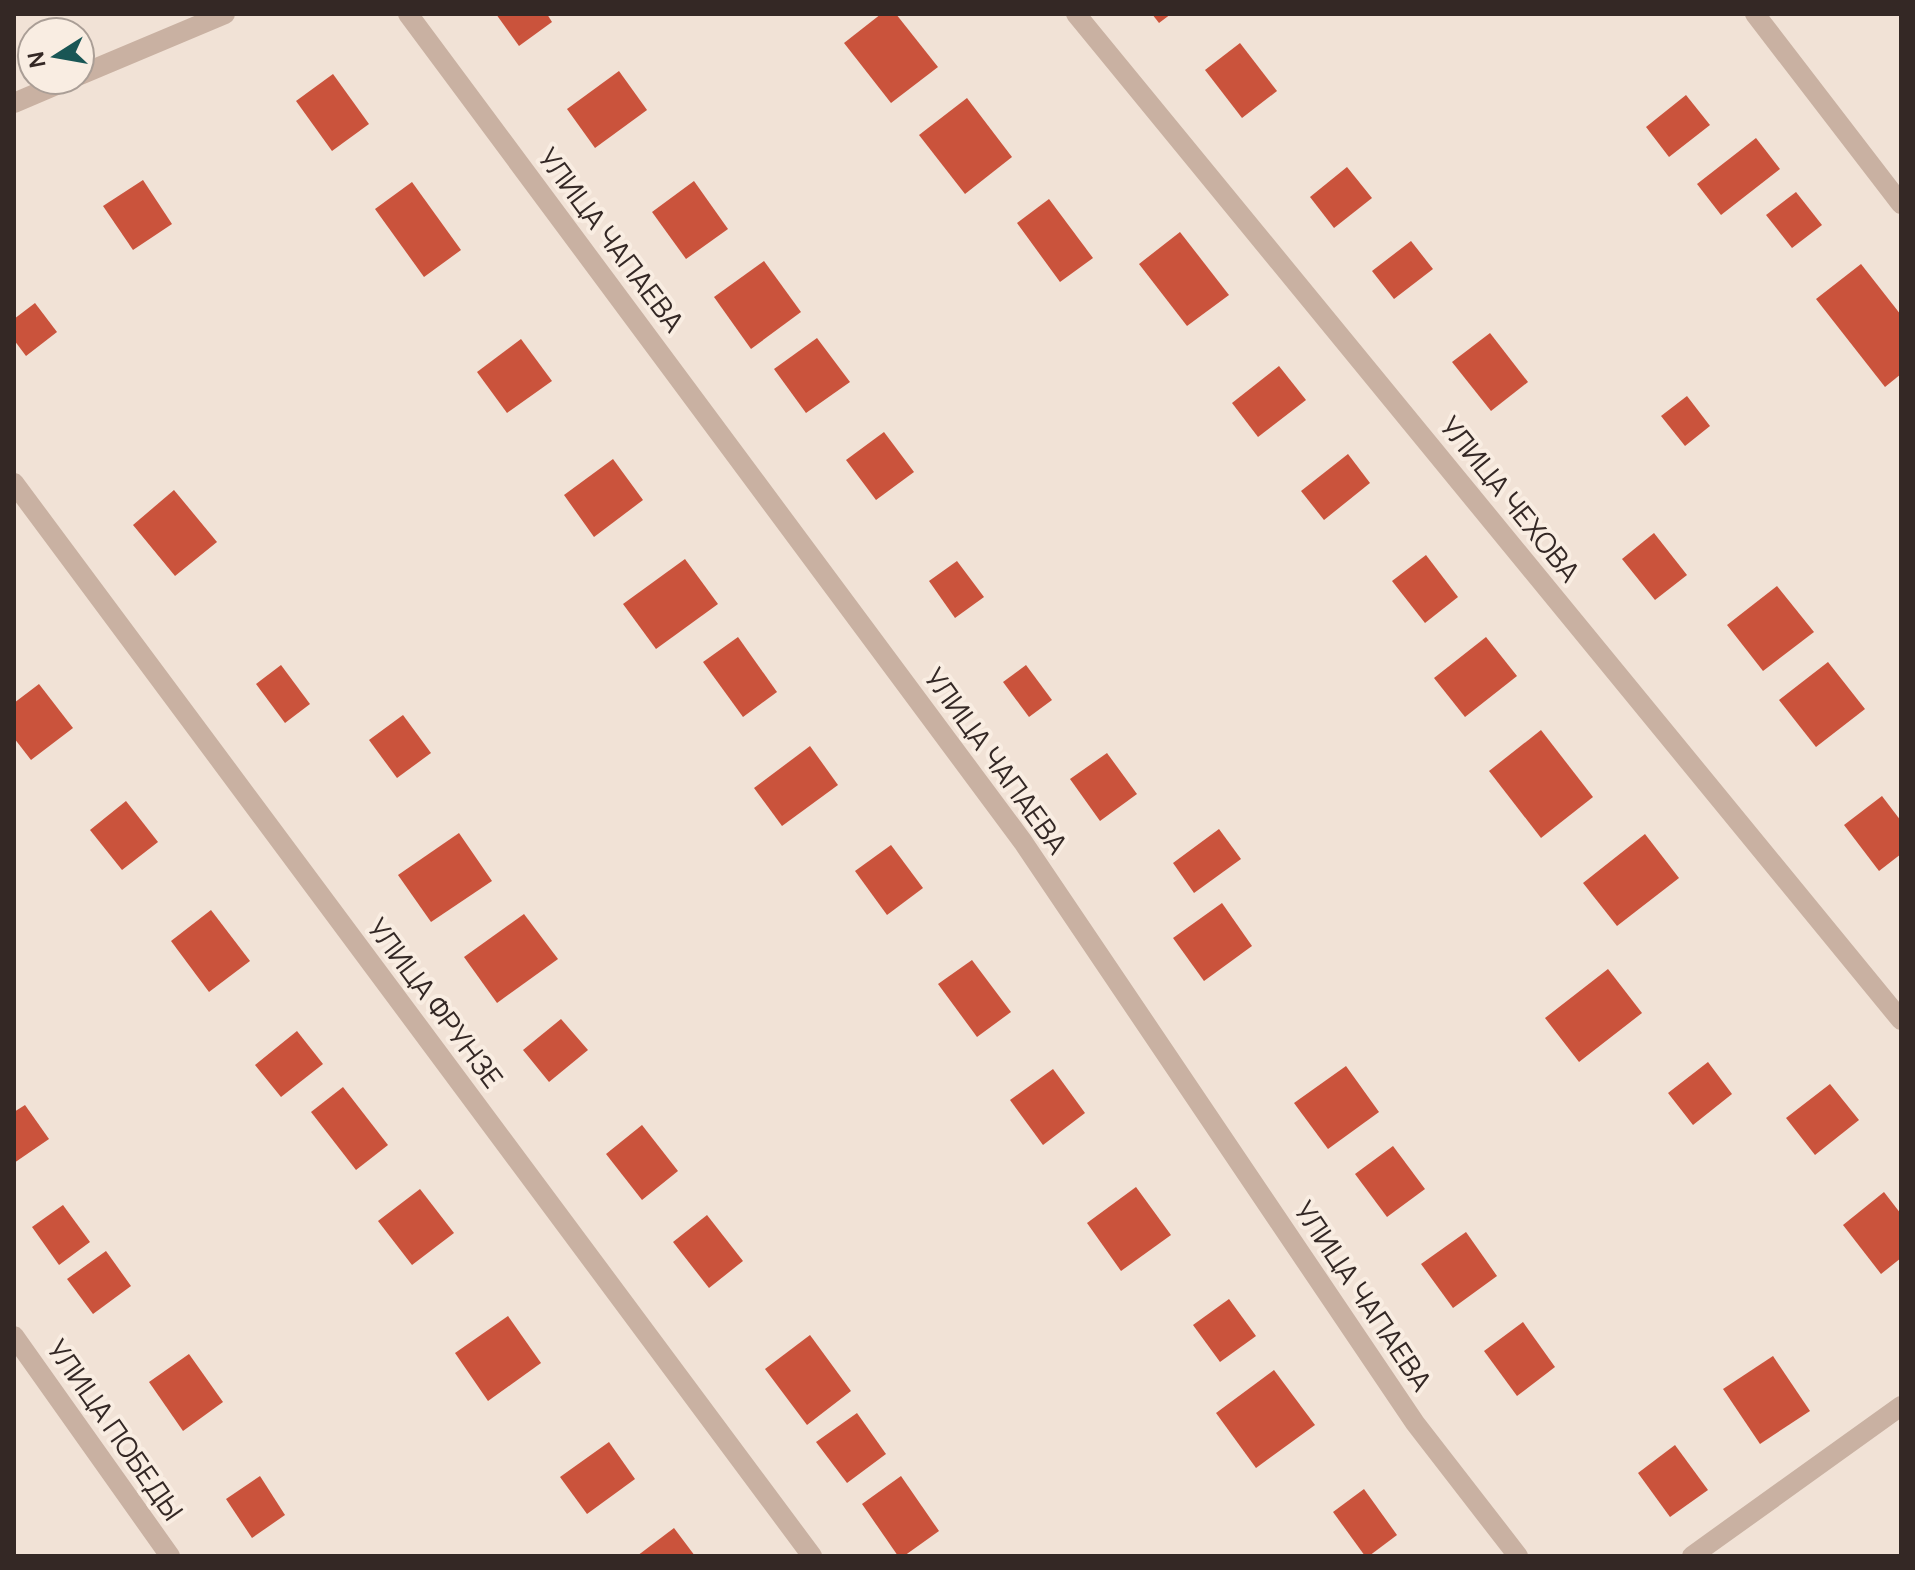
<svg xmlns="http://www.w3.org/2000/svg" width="1915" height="1570" viewBox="0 0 1915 1570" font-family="Manrope,sans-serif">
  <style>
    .building { fill: #ca533c }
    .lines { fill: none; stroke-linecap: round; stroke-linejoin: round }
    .minor { stroke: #c9b1a2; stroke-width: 20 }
    .labels { text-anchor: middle; stroke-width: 8; stroke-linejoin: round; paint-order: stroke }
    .street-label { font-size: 28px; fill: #342825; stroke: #f9ede2 }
  </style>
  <rect width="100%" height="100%" fill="#f1e2d6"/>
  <!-- building -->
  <g class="building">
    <path d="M496,14H547L552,22L519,46Z"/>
    <path d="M881,14H896L938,67L891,103L844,43Z"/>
    <path d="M1152,14H1171L1159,23Z"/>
    <path d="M1240,43L1277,91L1242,118L1205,70Z"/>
    <path d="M619,71L647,110L595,148L567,109Z"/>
    <path d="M333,74L369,124L332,151L296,101Z"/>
    <path d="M1686,95L1710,125L1669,157L1646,127Z"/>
    <path d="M967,98L1012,157L965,194L919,135Z"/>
    <path d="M1756,138L1780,169L1721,215L1697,184Z"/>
    <path d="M1347,167L1372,198L1334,228L1310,197Z"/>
    <path d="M143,180L172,224L133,250L103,206Z"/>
    <path d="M694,181L728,229L686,259L652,212Z"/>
    <path d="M412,182L461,250L424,277L375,209Z"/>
    <path d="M1796,192L1822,225L1792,248L1766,215Z"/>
    <path d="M1049,199L1093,258L1060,282L1017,223Z"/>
    <path d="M1180,232L1229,295L1187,326L1139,264Z"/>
    <path d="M1411,241L1433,269L1394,299L1372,271Z"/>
    <path d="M764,261L801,312L751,349L714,297Z"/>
    <path d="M1861,264L1901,315V374L1885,387L1816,299Z"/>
    <path d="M35,303L57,332L26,356L14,340V319Z"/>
    <path d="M1490,333L1528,382L1491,411L1452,362Z"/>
    <path d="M817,338L850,382L806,413L774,369Z"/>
    <path d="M521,339L552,381L507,413L477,372Z"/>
    <path d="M1279,366L1306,400L1258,437L1232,403Z"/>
    <path d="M1687,396L1710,426L1685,446L1661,416Z"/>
    <path d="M884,432L914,472L876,500L846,460Z"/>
    <path d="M1348,454L1370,483L1324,520L1301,491Z"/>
    <path d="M613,459L643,500L594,537L564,495Z"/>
    <path d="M174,490L217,542L175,576L133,525Z"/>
    <path d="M1654,533L1687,575L1655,600L1622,559Z"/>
    <path d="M1426,555L1458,597L1425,623L1392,581Z"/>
    <path d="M685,559L718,604L656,649L623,604Z"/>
    <path d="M957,561L984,597L955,618L929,581Z"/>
    <path d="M1777,586L1814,632L1763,671L1727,625Z"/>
    <path d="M738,637L777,692L743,717L703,662Z"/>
    <path d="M1486,637L1517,676L1465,717L1434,678Z"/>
    <path d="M1828,662L1865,709L1816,747L1779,700Z"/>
    <path d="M281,665L310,704L285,723L256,684Z"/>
    <path d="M1026,665L1052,700L1029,717L1003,682Z"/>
    <path d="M39,684L73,728L31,760L14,738V703Z"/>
    <path d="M403,715L431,753L397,778L369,740Z"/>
    <path d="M1541,730L1593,797L1541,838L1489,771Z"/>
    <path d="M810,746L838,785L782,826L754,788Z"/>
    <path d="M1107,753L1137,794L1100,821L1070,779Z"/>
    <path d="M1882,796L1901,821V854L1879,871L1844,825Z"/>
    <path d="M126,801L158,842L122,870L90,830Z"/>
    <path d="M1219,829L1241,859L1194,893L1173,863Z"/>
    <path d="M459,833L492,881L431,922L398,875Z"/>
    <path d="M1645,834L1679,878L1617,926L1583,883Z"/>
    <path d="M891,845L923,888L887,915L855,871Z"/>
    <path d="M1222,903L1252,946L1204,981L1173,938Z"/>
    <path d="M211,910L250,961L209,992L171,941Z"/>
    <path d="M524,914L558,959L497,1003L464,957Z"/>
    <path d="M972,960L1011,1012L977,1037L938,984Z"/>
    <path d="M1608,969L1642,1013L1579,1062L1545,1018Z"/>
    <path d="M561,1019L588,1050L549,1082L523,1050Z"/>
    <path d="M297,1031L323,1064L281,1097L255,1065Z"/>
    <path d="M1708,1062L1732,1094L1693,1125L1668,1093Z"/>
    <path d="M1346,1066L1379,1112L1328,1149L1294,1103Z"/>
    <path d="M1053,1069L1085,1113L1043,1145L1010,1100Z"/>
    <path d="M1830,1084L1859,1120L1815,1155L1786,1118Z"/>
    <path d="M343,1087L388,1145L356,1170L311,1112Z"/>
    <path d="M25,1105L49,1139L14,1163V1112Z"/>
    <path d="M642,1125L678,1171L642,1200L606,1154Z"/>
    <path d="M1393,1146L1425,1189L1387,1217L1355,1174Z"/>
    <path d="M1136,1187L1171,1235L1121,1271L1087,1223Z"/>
    <path d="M420,1189L454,1233L412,1265L378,1221Z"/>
    <path d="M1884,1192L1901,1214V1258L1881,1274L1843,1225Z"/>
    <path d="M63,1205L90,1242L59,1265L32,1227Z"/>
    <path d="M707,1215L743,1261L709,1288L673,1242Z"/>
    <path d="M1466,1232L1497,1276L1453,1308L1421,1264Z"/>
    <path d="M106,1251L131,1286L93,1314L67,1279Z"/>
    <path d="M1229,1299L1256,1336L1220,1362L1193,1325Z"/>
    <path d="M508,1316L541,1363L488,1401L455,1353Z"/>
    <path d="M1523,1322L1555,1367L1517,1396L1484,1351Z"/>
    <path d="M810,1335L851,1391L807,1425L765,1369Z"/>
    <path d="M189,1354L223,1402L183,1431L149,1382Z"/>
    <path d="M1773,1356L1810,1411L1760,1444L1723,1389Z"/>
    <path d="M1274,1370L1315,1425L1256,1468L1216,1413Z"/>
    <path d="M857,1413L886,1454L847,1483L816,1442Z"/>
    <path d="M609,1442L635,1479L587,1514L560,1477Z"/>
    <path d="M1675,1445L1708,1490L1670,1517L1638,1473Z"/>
    <path d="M260,1476L285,1515L252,1538L226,1499Z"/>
    <path d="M901,1476L939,1531L904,1556H898L862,1504Z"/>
    <path d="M1364,1489L1397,1535L1369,1556H1365L1333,1512Z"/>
    <path d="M674,1528L695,1556H637Z"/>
  </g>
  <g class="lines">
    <!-- minor -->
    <g class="minor">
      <path d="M408,14L1023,842L1415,1423L1518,1556"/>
      <path d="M1076,14L1901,1020"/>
      <path d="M1755,14L1901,204"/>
      <path d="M80,75L225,14"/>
      <path d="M14,103L68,80"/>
      <path d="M14,483L812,1556"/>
      <path d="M14,1336L170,1556"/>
      <path d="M1692,1556L1901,1406"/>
    </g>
  </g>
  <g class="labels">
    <!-- street labels -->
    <g class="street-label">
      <text transform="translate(611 240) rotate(53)" y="10">УЛИЦА ЧАПАЕВА</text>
      <text transform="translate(1510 499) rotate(51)" y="10">УЛИЦА ЧЕХОВА</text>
      <text transform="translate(996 761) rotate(54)" y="10">УЛИЦА ЧАПАЕВА</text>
      <text transform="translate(435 1003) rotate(53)" y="10">УЛИЦА ФРУНЗЕ</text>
      <text transform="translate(1363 1296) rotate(56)" y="10">УЛИЦА ЧАПАЕВА</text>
      <text transform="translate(115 1430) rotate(55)" y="10">УЛИЦА ПОБЕДЫ</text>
    </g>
  </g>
  <!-- border -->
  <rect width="1915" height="1570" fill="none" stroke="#342825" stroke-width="32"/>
  <!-- north arrow -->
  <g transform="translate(56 56) rotate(259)"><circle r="38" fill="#f9ede2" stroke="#aa9e96" stroke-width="2"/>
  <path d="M0-6L14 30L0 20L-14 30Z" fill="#195655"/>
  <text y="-12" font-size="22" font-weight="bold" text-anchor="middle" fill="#342825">N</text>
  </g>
</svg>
